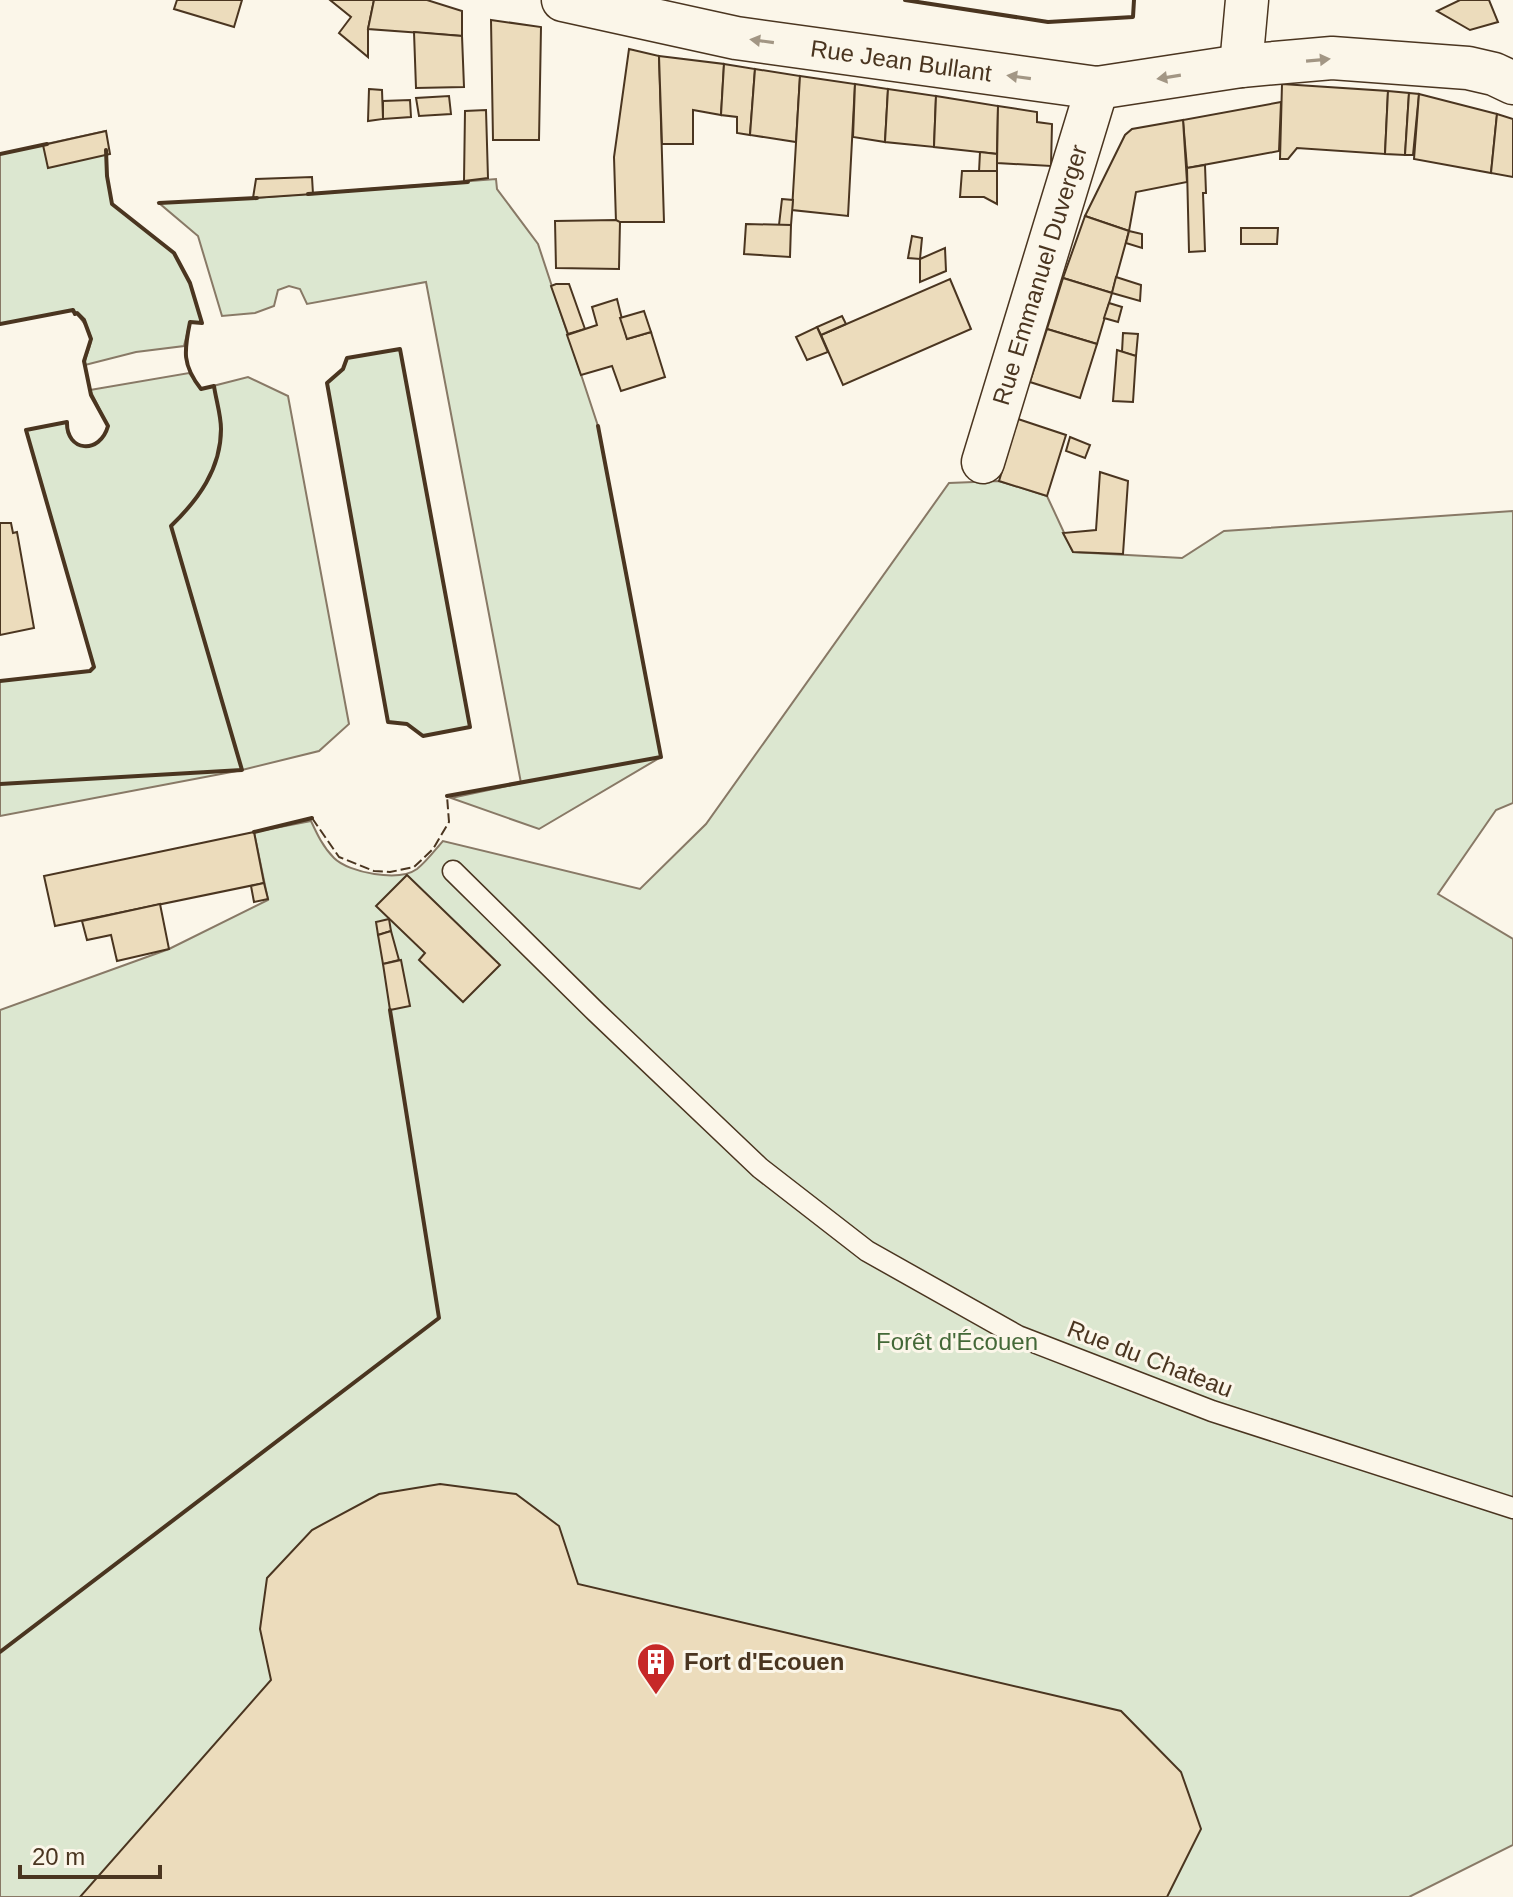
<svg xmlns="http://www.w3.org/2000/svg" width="1513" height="1897" viewBox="0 0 1513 1897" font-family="Helvetica,sans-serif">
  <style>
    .green { fill: #dce7d0; stroke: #887966; stroke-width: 2 }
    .building { fill: #ecdcbc; stroke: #4a3520; stroke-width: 2 }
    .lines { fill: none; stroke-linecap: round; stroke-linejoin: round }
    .service-casing { stroke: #4a3520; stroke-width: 23 }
    .minor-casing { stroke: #4a3520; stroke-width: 45 }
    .service { stroke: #fbf6e9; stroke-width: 20 }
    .minor { stroke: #fbf6e9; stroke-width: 42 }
    .fence { stroke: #4a3520; stroke-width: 2; stroke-dasharray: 10 4; stroke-linecap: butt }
    .wall { stroke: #4a3520; stroke-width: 4 }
    .oneway { fill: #a29684 }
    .labels { text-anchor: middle; stroke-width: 6; stroke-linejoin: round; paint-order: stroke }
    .street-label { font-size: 24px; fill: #4a3520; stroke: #fbf6e9 }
    .park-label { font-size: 24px; fill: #436837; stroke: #fbf6e9 }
    .poi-label { font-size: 24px; font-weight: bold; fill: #4a3520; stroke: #fbf6e9; text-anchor: start }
  </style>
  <rect width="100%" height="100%" fill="#fbf6e9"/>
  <!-- green -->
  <g class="green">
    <path d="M106,131L107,176L112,204L174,253L190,283L202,323L190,322L184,346L136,352L85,365C84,357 92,346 91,338C89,327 79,316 73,310L0,324V154Z"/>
    <path d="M496,179L497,189L538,244L598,426L661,757L539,829L451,798L521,783L426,282L307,304L300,289L289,286L278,290L274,306L255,313L222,316L198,236L159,203L253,198Z"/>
    <path d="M400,349L470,727L423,736L407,724L388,722L327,383L343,369L347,358Z"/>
    <path d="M189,373L201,389L248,377L288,396L349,724L319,751L242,770L0,816V681L90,671L94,667L26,430L67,422C66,452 101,455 108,426L90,390Z"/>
    <path d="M999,481L1047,496L1073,552L1182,558L1224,531L1513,511V803L1496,810L1438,894L1513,939V1845L1409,1897H0V1010L169,949L268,900L254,832L311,821C317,834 323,847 334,858C349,873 399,882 417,869C426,862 435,850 443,841L640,889L706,824L949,483Z"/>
  </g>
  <!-- building -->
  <g class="building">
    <path d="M177,0H242L234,27L174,9Z"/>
    <path d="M330,0H374L368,29V57L339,33L351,17Z"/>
    <path d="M374,0H427L462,11V36L368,29Z"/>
    <path d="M1460,0H1489L1498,22L1470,30L1437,11Z"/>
    <path d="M491,20L541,27L539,140H493Z"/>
    <path d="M414,32L462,36L464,87L416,88Z"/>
    <path d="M629,49L659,56L664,222H616L614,157Z"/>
    <path d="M659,56L724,64L721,115L693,110V144H662Z"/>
    <path d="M724,64L755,69L750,135L737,133V117L721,115Z"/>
    <path d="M755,69L800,76L796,142L750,135Z"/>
    <path d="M800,76L855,84L848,216L792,210Z"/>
    <path d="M855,84L888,89L885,142L853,137Z"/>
    <path d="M1282,84L1388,91L1385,154L1297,148L1288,159H1280Z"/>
    <path d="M369,89L382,90L383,119L368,121Z"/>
    <path d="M888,89L936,96L934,147L885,142Z"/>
    <path d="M1388,91L1409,93L1405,155L1385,154Z"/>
    <path d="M1409,93L1419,94L1413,155H1405Z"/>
    <path d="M1419,94L1497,114L1491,173L1414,159Z"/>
    <path d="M449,96L451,114L419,116L416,98Z"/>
    <path d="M936,96L998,106L997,154L934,147Z"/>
    <path d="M410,100L411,117L383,119V101Z"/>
    <path d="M1281,102L1279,151L1187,168L1183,120Z"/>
    <path d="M998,106L1037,112V122L1052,124L1051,166L997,163Z"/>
    <path d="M486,110L488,178L464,181L465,111Z"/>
    <path d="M1497,114L1513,119V177L1491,173Z"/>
    <path d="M1183,120L1187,182L1136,192L1129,231L1085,216L1125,135L1132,129Z"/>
    <path d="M106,131L110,154L48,168L43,145Z"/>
    <path d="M980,152L997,154V171L979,172Z"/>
    <path d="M1205,165L1206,193H1203L1205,251L1189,252L1187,168Z"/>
    <path d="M962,171H997V204L984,197H960Z"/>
    <path d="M312,177L313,194L253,198L256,179Z"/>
    <path d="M782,199L793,200L791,225H779Z"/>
    <path d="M1085,216L1129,231L1112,293L1063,278Z"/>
    <path d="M616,220L620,222L619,269L556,268L555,221Z"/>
    <path d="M746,224L791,225L790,257L744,254Z"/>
    <path d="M1241,228H1278L1277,244H1241Z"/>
    <path d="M1129,231L1142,234V248L1126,243Z"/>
    <path d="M912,236L922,238L920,259L908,258Z"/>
    <path d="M945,248L946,271L920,282V259Z"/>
    <path d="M1116,277L1141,285L1140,301L1112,293Z"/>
    <path d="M1063,278L1112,293L1097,344L1047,329Z"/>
    <path d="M950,279L971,329L843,385L821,335Z"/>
    <path d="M556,284H569L585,329L568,334L551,286Z"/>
    <path d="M617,299L627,339L651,332L665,377L621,391L612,366L581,375L567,335L597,325L592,307Z"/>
    <path d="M1109,303L1122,307L1118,322L1104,318Z"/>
    <path d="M644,311L651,332L627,339L620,318Z"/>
    <path d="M842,316L846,324L821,335L817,327Z"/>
    <path d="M817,327L828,352L807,360L796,337Z"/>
    <path d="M1047,329L1097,344L1080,398L1030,382Z"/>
    <path d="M1123,333L1138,334L1136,356L1122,352Z"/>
    <path d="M1117,350L1136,356L1133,402L1113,401Z"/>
    <path d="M1018,419L1066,435L1047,496L999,481Z"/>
    <path d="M1070,437L1090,445L1085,458L1066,451Z"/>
    <path d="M1100,472L1128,481L1123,554L1073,552L1063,533L1096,530Z"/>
    <path d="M0,523H11L13,533L17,532L34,628L0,635Z"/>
    <path d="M254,832L264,883L55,926L44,876Z"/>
    <path d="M407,875L500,965L463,1002L419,960L425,953L376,906Z"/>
    <path d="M264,883L268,899L254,902L251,886Z"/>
    <path d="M160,904L169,949L117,961L111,935L87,940L82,921Z"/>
    <path d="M389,919L391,931L378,935L376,922Z"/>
    <path d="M391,931L399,960L383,964L378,935Z"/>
    <path d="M401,960L410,1006L390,1010L383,964Z"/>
    <path d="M440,1484L516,1494L559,1526L578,1584L1121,1711L1181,1772L1201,1829L1167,1897H80L271,1680L260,1629L267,1578L312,1530L379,1494Z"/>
  </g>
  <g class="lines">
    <defs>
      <path id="service" d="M453,871L596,1012L760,1168L867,1251L1018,1336L1212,1411L1513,1508"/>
      <g id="minor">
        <path d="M563,0L736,38L1097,88L1241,66L1332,58L1468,68L1494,74L1513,83"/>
        <path d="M1241,66L1247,0"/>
        <path d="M983,462L1097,88"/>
      </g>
    </defs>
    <!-- service casing -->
    <use href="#service" class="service-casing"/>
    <!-- minor casing -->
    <use href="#minor" class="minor-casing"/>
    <!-- service -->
    <use href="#service" class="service"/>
    <!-- minor -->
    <use href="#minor" class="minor"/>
    <!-- fence -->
    <path class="fence" d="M312,818L339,857L374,871L390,872L414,867L433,849L449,822L447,796"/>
    <!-- wall -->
    <g class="wall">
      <path d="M905,0L1048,22L1133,17L1134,0"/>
      <path d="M0,154L47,144"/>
      <path d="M308,194L468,182"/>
      <path d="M159,203L257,198"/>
      <path d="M0,324L73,310L75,314L77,313L84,320L91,339L84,361L91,395L108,426C100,455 66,452 67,422L26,430L94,667L90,671L0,681"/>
      <path d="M400,349L470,727L423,736L407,724L388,722L327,383L343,369L347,358Z"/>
      <path d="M0,784L242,770L171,526C198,500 221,469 221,429C221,415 216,400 214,386L201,389C182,365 184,351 190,322L202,323L190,283L174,253L112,204L107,176L106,150"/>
      <path d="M447,796L661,757L598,426"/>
      <path d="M254,832L312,818"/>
      <path d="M0,1652L439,1318L390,1010"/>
    </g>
  </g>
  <!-- one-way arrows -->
  <defs><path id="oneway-solid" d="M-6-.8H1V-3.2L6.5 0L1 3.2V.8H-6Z" transform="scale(2)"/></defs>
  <g class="oneway">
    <use href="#oneway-solid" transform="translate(762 41) rotate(-172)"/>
    <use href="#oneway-solid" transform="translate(1318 60) rotate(-5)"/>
    <use href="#oneway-solid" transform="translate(1019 77) rotate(-172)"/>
    <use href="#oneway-solid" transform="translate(1169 77) rotate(171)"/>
  </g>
  <!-- icons -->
  <defs>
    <symbol id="building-pin" viewBox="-11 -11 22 30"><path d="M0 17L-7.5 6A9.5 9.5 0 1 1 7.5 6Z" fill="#c62828" stroke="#fbf6e9"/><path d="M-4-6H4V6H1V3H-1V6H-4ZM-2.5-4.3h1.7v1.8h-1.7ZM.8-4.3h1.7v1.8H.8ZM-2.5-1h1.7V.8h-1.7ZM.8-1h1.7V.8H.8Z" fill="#fff"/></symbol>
  </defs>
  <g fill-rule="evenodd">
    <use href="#building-pin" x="634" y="1640" width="44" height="60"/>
  </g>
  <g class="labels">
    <!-- street labels -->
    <g class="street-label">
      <text transform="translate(901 61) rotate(8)" y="8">Rue Jean Bullant</text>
      <text transform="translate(1040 275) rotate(-73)" y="8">Rue Emmanuel Duverger</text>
      <text transform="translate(1150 1359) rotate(21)" y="8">Rue du Chateau</text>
    </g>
    <!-- park labels -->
    <g class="park-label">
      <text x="957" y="1350">Forêt d'Écouen</text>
    </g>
    <!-- poi labels -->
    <g class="poi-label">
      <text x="684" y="1670">Fort d'Ecouen</text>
    </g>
  </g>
  <!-- scale -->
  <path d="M20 1865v12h140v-12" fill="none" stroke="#4a3520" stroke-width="4"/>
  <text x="32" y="1865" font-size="24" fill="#4a3520" stroke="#fbf6e9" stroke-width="6" paint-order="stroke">20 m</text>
</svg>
